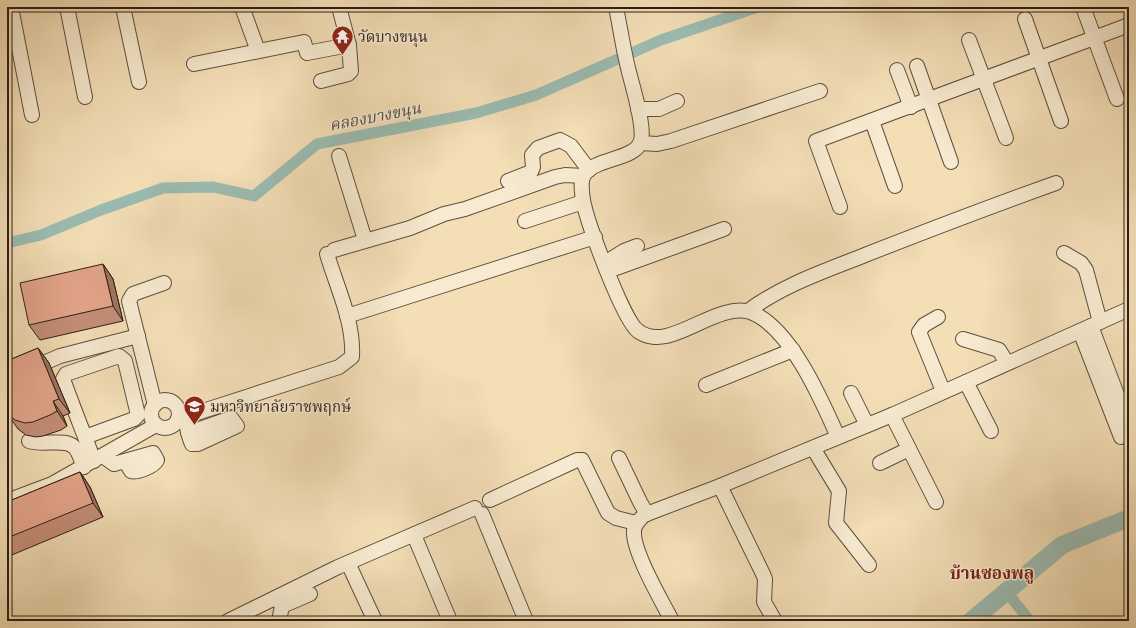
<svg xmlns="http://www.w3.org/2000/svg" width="1136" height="628" viewBox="0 0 1136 628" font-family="'Sorts Mill Goudy','Noto Serif Thai',serif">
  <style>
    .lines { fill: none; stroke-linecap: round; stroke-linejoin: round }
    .canal { stroke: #9bbcb2; stroke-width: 11 }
    .river { stroke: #9bbcb2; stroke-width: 18 }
    .minor-casing { stroke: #5e4e3f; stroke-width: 16 }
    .minor { stroke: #f7ead0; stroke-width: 14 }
    .wall { fill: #c48e77; stroke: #2d1e17 }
    .shaded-wall { fill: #a07461; stroke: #2d1e17 }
    .building { fill: #e4a58a; stroke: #2d1e17 }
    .labels { text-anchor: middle; stroke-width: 3; stroke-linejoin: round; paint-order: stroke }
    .poi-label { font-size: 15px; fill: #2d1e17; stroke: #f7ead0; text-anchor: start }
    .water-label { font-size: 16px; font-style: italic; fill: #4e4d46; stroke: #f7ead0 }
    .quarter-label { font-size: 17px; font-weight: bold; fill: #7a1f14; stroke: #f7ead0 }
  </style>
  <rect width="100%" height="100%" fill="#f3deb6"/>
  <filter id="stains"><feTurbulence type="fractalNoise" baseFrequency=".005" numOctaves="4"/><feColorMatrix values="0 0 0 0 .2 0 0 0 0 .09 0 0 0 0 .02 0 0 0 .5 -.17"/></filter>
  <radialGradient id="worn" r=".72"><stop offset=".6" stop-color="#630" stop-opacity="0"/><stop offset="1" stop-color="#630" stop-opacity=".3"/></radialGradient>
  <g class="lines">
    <!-- canal -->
    <g class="canal">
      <path d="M7,243L41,235L101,210L163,188L213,187L254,196L317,144L476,113L536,95L661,40L758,7"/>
      <path d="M1006,591L1030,621"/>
    </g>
    <!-- river -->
    <path class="river" d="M971,621L1062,545L1129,518"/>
    <defs>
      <g id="minor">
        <path d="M11,7L32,115"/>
        <path d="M67,7L85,97"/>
        <path d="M123,7L139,82"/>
        <path d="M242,7L258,51"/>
        <path d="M616,7C620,27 623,48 628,68C632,85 645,125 641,141C636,160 594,158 584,175C580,182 582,193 583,200C587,222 623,320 638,331C646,337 657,338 666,336C691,331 725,304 750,312C790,326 822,401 838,437"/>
        <path d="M1083,7L1117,99"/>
        <path d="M1025,19L1061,121"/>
        <path d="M969,40L1006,138"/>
        <path d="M194,64L304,42L307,53L349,45"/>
        <path d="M917,66L951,162"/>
        <path d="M897,70L911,107"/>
        <path d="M321,81L348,74L351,71L349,45L339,7"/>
        <path d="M638,109H659L677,101"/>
        <path d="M872,121L895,186"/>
        <path d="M640,143L657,144L671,141L820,91"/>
        <path d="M339,156L365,240"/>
        <path d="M508,181L531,172L533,167L532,155L538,148L560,140L571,146L589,170"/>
        <path d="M840,207L816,141L1129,25"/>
        <path d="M525,221L583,202"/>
        <path d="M334,250L410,228L444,214L465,209L555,177L565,175L583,176"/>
        <path d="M1064,253L1081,263L1086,270L1100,322"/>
        <path d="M605,263L624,251L637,246"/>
        <path d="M608,271L724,229"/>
        <path d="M748,311C783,285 825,271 865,255C929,230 992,206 1056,183"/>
        <path d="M347,316L595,237"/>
        <path d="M938,317L924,325L919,332L943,391"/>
        <path d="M1091,326L1129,426"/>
        <path d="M1080,331L1121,437"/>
        <path d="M963,339L999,350L1007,363"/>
        <path d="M7,379L60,356L138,336"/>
        <path d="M966,382L991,431"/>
        <path d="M706,385L793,350"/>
        <path d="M851,393L867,425"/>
        <circle cx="165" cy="414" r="14"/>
        <path d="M155,405L129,301L133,294L164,283"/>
        <path d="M892,415L936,502"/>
        <path d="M185,417C187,426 188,436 192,444H198L237,426L231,418L188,433"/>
        <path d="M178,419L339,367L352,357C354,321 337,288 327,254"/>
        <path d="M85,437L134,419L138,415L125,361L119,356L66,374L63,379C73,407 84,434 94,461"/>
        <path d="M29,441C44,446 65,438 74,447C79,451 81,461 84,467"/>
        <path d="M813,448L839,491L836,523L869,565"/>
        <path d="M103,456L114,464L153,453L157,460C154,466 138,473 131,471L125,461"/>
        <path d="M619,458L640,502L647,514"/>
        <path d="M880,463L909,449"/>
        <path d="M720,486L763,574L765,579L764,602L775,621"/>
        <path d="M490,500L577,460H582L608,513L616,518L636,523"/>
        <path d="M7,501L52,484L156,425"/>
        <path d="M482,514L526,621"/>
        <path d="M414,535L450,621"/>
        <path d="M348,563L375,621"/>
        <path d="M277,599L282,606L279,621"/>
        <path d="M282,606L310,594"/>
        <path d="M228,621L338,567L475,508"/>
        <path d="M672,621C662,601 632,551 634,530C635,523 640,520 644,515L720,486L892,415L1129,309"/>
      </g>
    </defs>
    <!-- minor casing -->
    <use href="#minor" class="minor-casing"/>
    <!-- minor -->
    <use href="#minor" class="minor"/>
  </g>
  <!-- wall -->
  <g class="wall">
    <path d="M103,264L113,279L123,321L40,340L29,325Z"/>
    <path d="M38,348L49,363L70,413L63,416L67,426L61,430L43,436L36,437L26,435L18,429L7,413V361Z"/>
    <path d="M80,472L90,487L103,517L7,557V502Z"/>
  </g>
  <!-- shaded-wall -->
  <g class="shaded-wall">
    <path d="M103,264L113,279L123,321L113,306Z"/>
    <path d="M38,348L49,363L70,413L59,399Z"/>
    <path d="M53,401L63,416L67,426L57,411Z"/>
    <path d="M80,472L90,487L103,517L93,503Z"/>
  </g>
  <!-- building -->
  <g class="building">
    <path d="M103,264L113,306L29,325L20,283Z"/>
    <path d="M38,348L59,399L53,401L57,411L50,415L33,422L25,423L15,420L7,413V407L8,406L7,403V361Z"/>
    <path d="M80,472L93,503L7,538V502Z"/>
  </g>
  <!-- icons -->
  <defs>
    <symbol id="temple-pin" viewBox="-11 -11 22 30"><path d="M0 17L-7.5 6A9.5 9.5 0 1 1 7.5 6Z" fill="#8f2418" stroke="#f7ead0"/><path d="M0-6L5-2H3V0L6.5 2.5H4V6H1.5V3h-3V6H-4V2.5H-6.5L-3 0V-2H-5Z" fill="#fff"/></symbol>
    <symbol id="university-pin" viewBox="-11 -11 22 30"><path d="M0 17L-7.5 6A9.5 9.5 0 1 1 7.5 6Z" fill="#8f2418" stroke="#f7ead0"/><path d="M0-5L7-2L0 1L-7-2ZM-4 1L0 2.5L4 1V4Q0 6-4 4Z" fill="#fff"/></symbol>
  </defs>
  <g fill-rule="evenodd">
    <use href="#temple-pin" x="330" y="24" width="25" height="34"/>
    <use href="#university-pin" x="182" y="394" width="25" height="34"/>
  </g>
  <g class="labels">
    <!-- poi labels -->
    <g class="poi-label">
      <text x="358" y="42">วัดบางขนุน</text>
      <text x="210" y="412">มหาวิทยาลัยราชพฤกษ์</text>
    </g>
    <!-- water labels -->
    <g class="water-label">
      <text transform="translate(375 116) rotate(-11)" y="6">คลองบางขนุน</text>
    </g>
    <!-- quarter labels -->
    <g class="quarter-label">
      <text x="992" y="579">บ้านซองพลู</text>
    </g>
  </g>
  <!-- margin -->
  <rect width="1136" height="628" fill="none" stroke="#f3deb6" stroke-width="24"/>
  <rect x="8" y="8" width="1120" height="612" fill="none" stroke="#2d1e17" stroke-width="2"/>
  <rect x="12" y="12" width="1112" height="604" fill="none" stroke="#2d1e17"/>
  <rect width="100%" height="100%" filter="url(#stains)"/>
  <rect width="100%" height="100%" fill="url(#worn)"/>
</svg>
